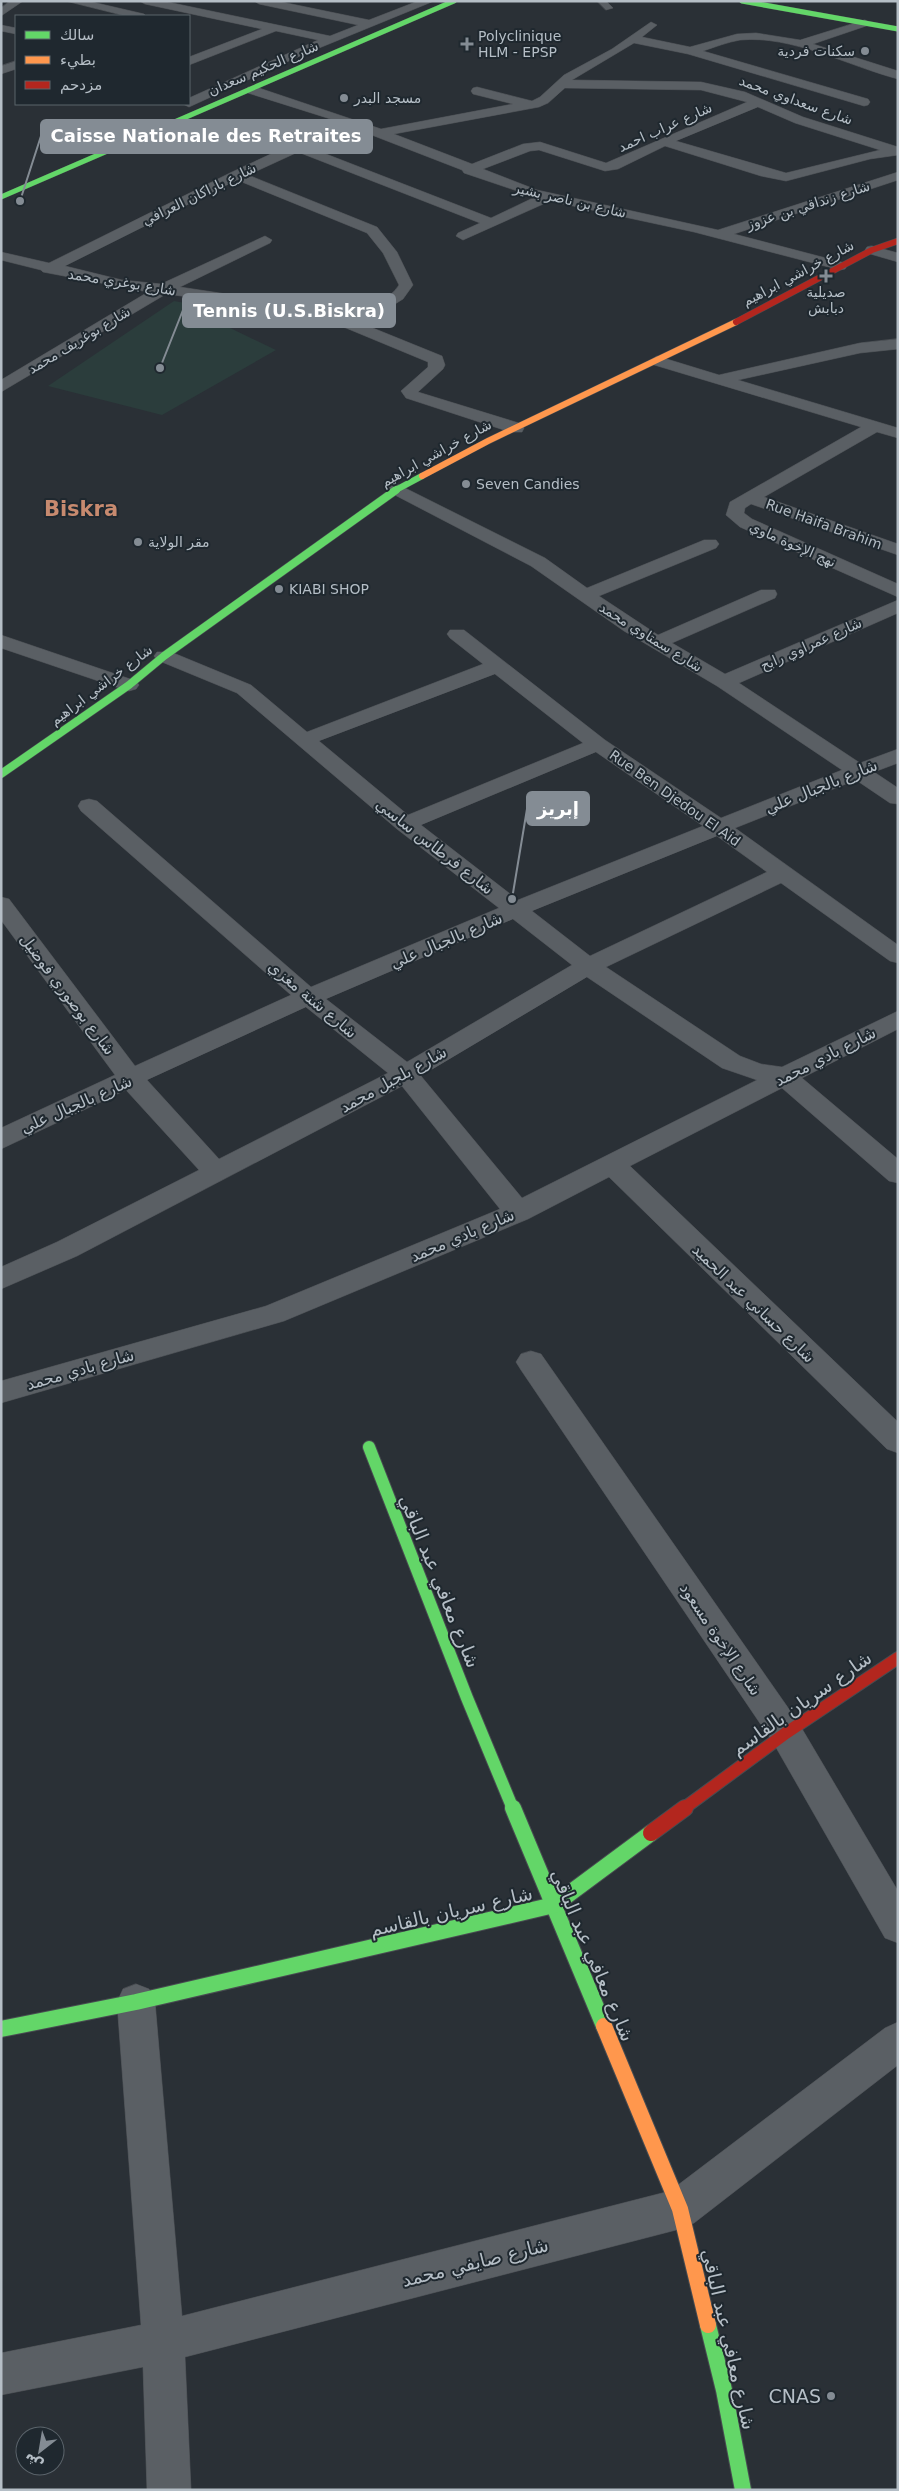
<svg xmlns="http://www.w3.org/2000/svg" width="899" height="2491" viewBox="0 0 899 2491" font-family="'DejaVu Sans','Noto Naskh Arabic',sans-serif">
  <style>
    .green { fill: #2b3d3c }
    .lines { fill: none; stroke-linecap: round; stroke-linejoin: round }
    .lane-casing { stroke: #484c51; stroke-width: 1 }
    .street-casing { stroke: #484c51; stroke-width: 1 }
    .fast-far4-casing { stroke: #484c51; stroke-width: 5.5 }
    .fast-far3-casing { stroke: #484c51; stroke-width: 7 }
    .fast-far2-casing { stroke: #484c51; stroke-width: 9 }
    .fast-far1-casing { stroke: #484c51; stroke-width: 14 }
    .fast-casing { stroke: #484c51; stroke-width: 18 }
    .slow-far1-casing { stroke: #484c51; stroke-width: 7 }
    .slow-casing { stroke: #484c51; stroke-width: 18 }
    .jam-far2-casing { stroke: #484c51; stroke-width: 7 }
    .jam-far1-casing { stroke: #484c51; stroke-width: 14 }
    .jam-casing { stroke: #484c51; stroke-width: 18 }
    .lane { fill: #5a5f64; fill-rule: evenodd }
    .street { fill: #5a5f64; fill-rule: evenodd }
    .fast-far4 { stroke: #63d668; stroke-width: 5 }
    .fast-far3 { stroke: #63d668; stroke-width: 6 }
    .fast-far2 { stroke: #63d668; stroke-width: 8 }
    .fast-far1 { stroke: #63d668; stroke-width: 12 }
    .fast { stroke: #63d668; stroke-width: 16 }
    .slow-far1 { stroke: #ff974d; stroke-width: 6 }
    .slow { stroke: #ff974d; stroke-width: 16 }
    .jam-far2 { stroke: #b3261e; stroke-width: 6 }
    .jam-far1 { stroke: #b3261e; stroke-width: 12 }
    .jam { stroke: #b3261e; stroke-width: 16 }
    .poi-dot { fill: #848c94; stroke: #1f282f; stroke-width: 2 }
    .labels { text-anchor: middle; stroke-width: 4; stroke-linejoin: round; paint-order: stroke }
    .far-poi-label { font-size: 14px; fill: #b5bec6; stroke: #1f282f; text-anchor: start }
    .far-street-label { font-size: 14px; fill: #b5bec6; stroke: #1f282f }
    .street-label { font-size: 16px; fill: #b5bec6; stroke: #1f282f }
    .near-street-label { font-size: 19px; fill: #b5bec6; stroke: #1f282f }
    .near-poi-label { font-size: 19px; fill: #b5bec6; stroke: #1f282f; text-anchor: end }
    .far-town-label { font-size: 21px; font-weight: bold; fill: #c78a6f; stroke: #1f282f }
    .leader { fill: none; stroke: #848c94; stroke-width: 2 }
    .callout-dot { fill: #848c94; stroke: #1f282f; stroke-width: 2 }
    .callout { fill: #848c94; stroke: #848c94; stroke-width: 2 }
    .callout-label { font-size: 18px; text-anchor: middle; font-weight: bold; fill: #fff }
  </style>
  <rect width="100%" height="100%" fill="#2a3036"/>
  <!-- green -->
  <path class="green" d="M174,301L241,313L228,327L276,350L162,415L48,386Z"/>
  <g class="lines">
    <defs>
      <path id="lane" d="M597,1H606L613,8L606,10Z"/>
      <g id="street">
        <path d="M10,1H23L1,16V8Z"/>
        <path d="M66,1H88L144,14L146,16H126Z"/>
        <path d="M140,1H163L330,36L358,25L259,4L254,1H277L369,20L418,1H434L302,55L189,107L183,104H189V98L318,40L276,31L189,65V57L262,29L145,4Z"/>
        <path d="M865,20L871,23L869,25L813,44L898,71V79C848,66 792,35 740,40C728,42 715,47 703,51L868,99L870,102L868,105L864,106L688,54L634,43L572,80L701,82L745,92L803,117L898,147V155L870,159L786,181L761,176L665,146L618,169L605,171L539,150L530,151L483,169L537,190L718,230L898,172V180L734,234L845,263L847,266L845,269L840,270L694,232L550,201L463,240L456,236L458,233L480,223L298,152L248,175L377,227L397,252L413,285L403,299L363,324L442,356L445,365L443,369L418,392L522,424L524,428L522,432H510L406,398L401,391L428,367V362L346,328L279,312L220,301L166,294L1,392V380L148,292L43,272L41,270L1,260V252L49,263L232,172L340,122L248,93L246,90L248,87H256L381,129L513,104L473,94L471,91L473,88L477,87L532,101L540,97L564,75L612,49L651,22L657,25L642,37L690,47L737,34L756,33L800,40ZM565,88L701,90L747,102L606,163L540,142L523,144L472,164L394,134L539,107L548,103ZM758,107L795,123L880,150L786,173L676,141ZM351,127L462,170L464,173L535,197L491,218L308,147ZM237,180L367,233L383,253L399,285C389,301 365,310 349,320L279,302L180,287L270,243L272,240L265,236L161,284L122,280L65,266Z"/>
        <path d="M1,25L16,28V34L1,31Z"/>
        <path d="M16,61V69L1,74V66Z"/>
        <path d="M872,246L898,253V262L867,253L865,250L867,247Z"/>
        <path d="M898,339V349L860,353L738,380L898,428V438L877,432L764,497L898,544V555L751,504L745,508L744,513L752,519L898,584V597L740,527L726,515L730,502L861,427L651,364L649,361L657,356L719,375L860,343Z"/>
        <path d="M397,484L545,558L587,588L704,540H716L719,544L716,548L599,596L658,635L761,590H775L777,594L775,598L672,643L725,674L898,600V613L739,683L860,763L898,749V763L874,772L898,788V804L890,803L856,780L735,828L898,945V963L890,961L781,883L606,967L740,1056L761,1064L782,1067L898,1011V1029L802,1078L898,1159V1183L889,1181L782,1088L630,1166L898,1422V1453L887,1449L609,1177L528,1219L284,1321L1,1403V1381L266,1306L500,1209L402,1086L77,1256L1,1289V1267L57,1242L199,1170L126,1090L1,1149V1128L115,1075L1,920V897L9,899L135,1066L291,995L81,811L78,806L81,801L89,799L97,801L311,987L499,908L397,829L237,693L157,660L154,656L157,652H171L251,685L307,732L483,664L450,638L447,634L450,630H464L605,740L721,818L842,770L717,686L624,631L531,566L391,493L388,489L391,485ZM495,674L583,743L408,815L319,741ZM596,752L703,826L518,900L421,825ZM717,836L767,872L590,956L532,911ZM513,919L572,965L407,1062L326,999ZM587,977L722,1068L757,1080L522,1198L421,1076ZM306,1007L388,1073L219,1159L147,1080Z"/>
        <path d="M1,635L136,681L139,685L136,689L129,691L122,689L1,648Z"/>
        <path d="M531,1351L541,1354L798,1722L898,1891V1943L885,1938L774,1744L521,1370L516,1362L521,1354Z"/>
        <path d="M136,1984L149,1989L155,2002L182,2316L670,2191L885,2028L898,2022V2065L694,2223L680,2229L185,2357L191,2490H147L143,2367L1,2395V2353L141,2325L117,2002L123,1989Z"/>
      </g>
      <g id="fast-far4">
        <path d="M742,1L898,29"/>
        <path d="M1,197L454,1"/>
      </g>
      <path id="fast-far3" d="M394,491L422,476"/>
      <path id="fast-far2" d="M1,774L129,685L164,656L396,490"/>
      <path id="fast-far1" d="M369,1447L467,1698L513,1809"/>
      <g id="fast">
        <path d="M513,1808L604,2026"/>
        <path d="M1,2029L136,2002L554,1905L651,1833"/>
        <path d="M708,2325L724,2390L743,2490"/>
      </g>
      <path id="slow-far1" d="M422,476L488,441L736,322"/>
      <path id="slow" d="M604,2026L680,2209L708,2325"/>
      <path id="jam-far2" d="M736,322L872,250L898,241"/>
      <path id="jam-far1" d="M683,1809L786,1733L898,1658"/>
      <path id="jam" d="M651,1833L685,1808"/>
    </defs>
    <!-- lane casing -->
    <use href="#lane" class="lane-casing"/>
    <!-- street casing -->
    <use href="#street" class="street-casing"/>
    <!-- fast-far4 casing -->
    <use href="#fast-far4" class="fast-far4-casing"/>
    <!-- fast-far3 casing -->
    <use href="#fast-far3" class="fast-far3-casing"/>
    <!-- fast-far2 casing -->
    <use href="#fast-far2" class="fast-far2-casing"/>
    <!-- fast-far1 casing -->
    <use href="#fast-far1" class="fast-far1-casing"/>
    <!-- fast casing -->
    <use href="#fast" class="fast-casing"/>
    <!-- slow-far1 casing -->
    <use href="#slow-far1" class="slow-far1-casing"/>
    <!-- slow casing -->
    <use href="#slow" class="slow-casing"/>
    <!-- jam-far2 casing -->
    <use href="#jam-far2" class="jam-far2-casing"/>
    <!-- jam-far1 casing -->
    <use href="#jam-far1" class="jam-far1-casing"/>
    <!-- jam casing -->
    <use href="#jam" class="jam-casing"/>
    <!-- lane -->
    <use href="#lane" class="lane"/>
    <!-- street -->
    <use href="#street" class="street"/>
    <!-- fast-far4 -->
    <use href="#fast-far4" class="fast-far4"/>
    <!-- fast-far3 -->
    <use href="#fast-far3" class="fast-far3"/>
    <!-- fast-far2 -->
    <use href="#fast-far2" class="fast-far2"/>
    <!-- fast-far1 -->
    <use href="#fast-far1" class="fast-far1"/>
    <!-- fast -->
    <use href="#fast" class="fast"/>
    <!-- slow-far1 -->
    <use href="#slow-far1" class="slow-far1"/>
    <!-- slow -->
    <use href="#slow" class="slow"/>
    <!-- jam-far2 -->
    <use href="#jam-far2" class="jam-far2"/>
    <!-- jam-far1 -->
    <use href="#jam-far1" class="jam-far1"/>
    <!-- jam -->
    <use href="#jam" class="jam"/>
  </g>
  <!-- markers -->
  <g class="poi-dot">
    <path d="M464.5 36.5h5v5h5v5h-5v5h-5v-5h-5v-5h5z"/>
    <circle cx="865" cy="51" r="5"/>
    <circle cx="344" cy="98" r="5"/>
    <path d="M823.5 268.5h5v5h5v5h-5v5h-5v-5h-5v-5h5z"/>
    <circle cx="466" cy="484" r="5"/>
    <circle cx="138" cy="542" r="5"/>
    <circle cx="279" cy="589" r="5"/>
    <circle cx="831" cy="2396" r="5"/>
  </g>
  <g class="labels">
    <!-- far-poi labels -->
    <g class="far-poi-label">
      <text x="478" y="41">Polyclinique<tspan x="478" dy="16">HLM - EPSP</tspan></text>
      <text x="855" y="56" text-anchor="end">سكنات فردية</text>
      <text x="354" y="103">مسجد البدر</text>
      <text x="826" y="297" text-anchor="middle">صديلية<tspan x="826" dy="16">دبابش</tspan></text>
      <text x="476" y="489">Seven Candies</text>
      <text x="148" y="547">مقر الولاية</text>
      <text x="289" y="594">KIABI SHOP</text>
    </g>
    <!-- far-street labels -->
    <g class="far-street-label">
      <text transform="translate(263 68) rotate(-23)" y="5">شارع الحكيم سعدان</text>
      <text transform="translate(796 100) rotate(20)" y="5">شارع سعداوي محمد</text>
      <text transform="translate(665 127) rotate(-24)" y="5">شارع عراب احمد</text>
      <text transform="translate(199 194) rotate(-26)" y="5">شارع باراكان العرافي</text>
      <text transform="translate(570 200) rotate(13)" y="5">شارع بن ناصر بشير</text>
      <text transform="translate(808 205) rotate(-18)" y="5">شارع زنداقي بن عزوز</text>
      <text transform="translate(798 273) rotate(-28)" y="5">شارع خراشي ابراهيم</text>
      <text transform="translate(122 282) rotate(9)" y="5">شارع بوغري محمد</text>
      <text transform="translate(79 340) rotate(-31)" y="5">شارع بوغريف محمد</text>
      <text transform="translate(436 453) rotate(-29)" y="5">شارع خراشي ابراهيم</text>
      <text transform="translate(824 524) rotate(20)" y="5">Rue Haifa Brahim</text>
      <text transform="translate(793 544) rotate(24)" y="5">نهج الإخوة ماوي</text>
      <text transform="translate(651 637) rotate(32)" y="5">شارع سمتاوي محمد</text>
      <text transform="translate(811 644) rotate(-24)" y="5">شارع عمراوي رابح</text>
      <text transform="translate(101 685) rotate(-37)" y="5">شارع خراشي ابراهيم</text>
      <text transform="translate(675 798) rotate(35)" y="5">Rue Ben Djedou El Aid</text>
    </g>
    <!-- street labels -->
    <g class="street-label">
      <text transform="translate(821 786) rotate(-22)" y="6">شارع بالجبال علي</text>
      <text transform="translate(435 846) rotate(38)" y="6">شارع فرطاس ساسي</text>
      <text transform="translate(446 940) rotate(-23)" y="6">شارع بالجبال علي</text>
      <text transform="translate(68 994) rotate(53)" y="6">شارع بوصوري فوضيل</text>
      <text transform="translate(313 999) rotate(40)" y="6">شارع شنة مغزي</text>
      <text transform="translate(825 1056) rotate(-27)" y="6">شارع بادي محمد</text>
      <text transform="translate(393 1079) rotate(-29)" y="6">شارع بلجبل محمد</text>
      <text transform="translate(76 1104) rotate(-24)" y="6">شارع بالجبال علي</text>
      <text transform="translate(462 1235) rotate(-23)" y="6">شارع بادي محمد</text>
      <text transform="translate(754 1303) rotate(44)" y="6">شارع حساني عبد الحميد</text>
      <text transform="translate(80 1369) rotate(-16)" y="6">شارع بادي محمد</text>
      <text transform="translate(721 1639) rotate(56)" y="6">شارع الإخوة مسعود</text>
    </g>
    <!-- near-street labels -->
    <g class="near-street-label">
      <text transform="translate(440 1581) rotate(68)" y="7">شارع معافي عبد الباقي</text>
      <text transform="translate(801 1703) rotate(-35)" y="7">شارع سريان بالقاسم</text>
      <text transform="translate(451 1911) rotate(-13)" y="7">شارع سريان بالقاسم</text>
      <text transform="translate(593 1955) rotate(67)" y="7">شارع معافي عبد الباقي</text>
      <text transform="translate(475 2262) rotate(-14)" y="7">شارع صايفي محمد</text>
      <text transform="translate(729 2339) rotate(77)" y="7">شارع معافي عبد الباقي</text>
    </g>
    <!-- near-poi labels -->
    <g class="near-poi-label">
      <text x="821" y="2403">CNAS</text>
    </g>
    <!-- far-town labels -->
    <g class="far-town-label">
      <text x="81" y="516">Biskra</text>
    </g>
  </g>
  <!-- callouts -->
  <path class="leader" d="M20 201L41 136M160 368L183 310M512 899L527 809"/>
  <g class="callout-dot">
    <circle cx="20" cy="201" r="5"/>
    <circle cx="160" cy="368" r="5"/>
    <circle cx="512" cy="899" r="5"/>
  </g>
  <g class="callout">
    <rect x="41" y="120" width="331" height="33" rx="5"/>
    <rect x="183" y="294" width="212" height="33" rx="5"/>
    <rect x="527" y="792" width="62" height="33" rx="5"/>
  </g>
  <g class="callout-label">
    <text x="206" y="142">Caisse Nationale des Retraites</text>
    <text x="289" y="317">Tennis (U.S.Biskra)</text>
    <text x="558" y="815">إبريز</text>
  </g>
  <!-- border -->
  <rect width="899" height="2491" fill="none" stroke="#b5bec6" stroke-width="5"/>
  <!-- legend -->
  <rect x="15" y="15" width="175" height="90" fill="#1f282f" stroke="#5b646b"/>
  <rect x="25" y="31" width="25" height="8" fill="#63d668" stroke="#5b646b"/>
  <text x="60" y="40" font-size="15" fill="#b5bec6">سالك</text>
  <rect x="25" y="56" width="25" height="8" fill="#ff974d" stroke="#5b646b"/>
  <text x="60" y="65" font-size="15" fill="#b5bec6">بطيء</text>
  <rect x="25" y="81" width="25" height="8" fill="#b3261e" stroke="#5b646b"/>
  <text x="60" y="90" font-size="15" fill="#b5bec6">مزدحم</text>
  <!-- north arrow -->
  <g transform="translate(40 2451) rotate(211)"><circle r="24" fill="#1f282f" stroke="#5b646b"/>
  <path d="M0-4L9 19L0 12L-9 19Z" fill="#848c94"/>
  <text y="-8" font-size="14" font-weight="bold" text-anchor="middle" fill="#b5bec6">ش</text>
  </g>
</svg>
